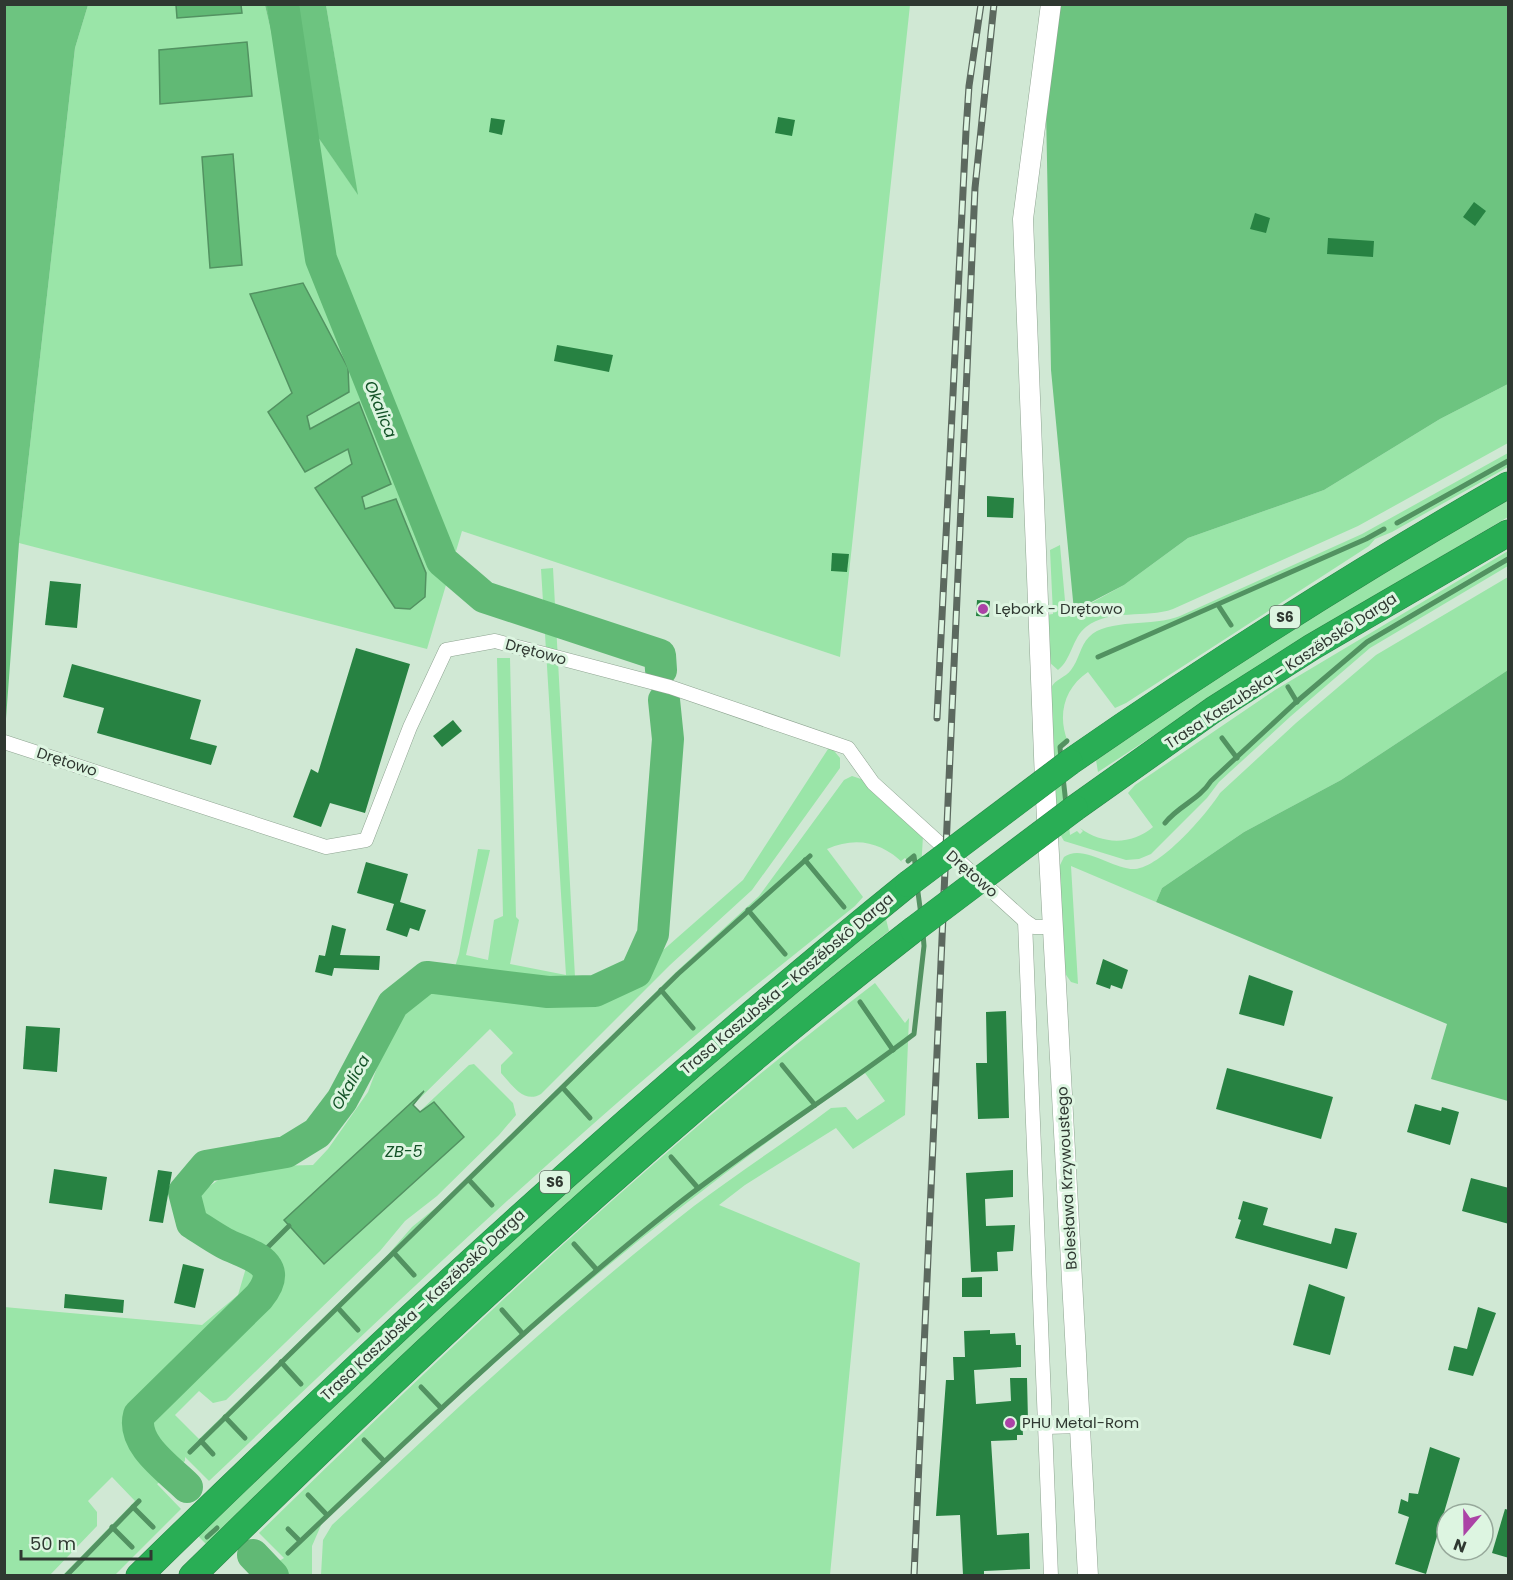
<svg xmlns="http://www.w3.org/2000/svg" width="1513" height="1580" viewBox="0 0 1513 1580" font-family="Poppins,sans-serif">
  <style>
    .green { fill: #9ae5a8 }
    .forest { fill: #6dc480 }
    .water { fill: #61b975; stroke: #529261; stroke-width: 1.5 }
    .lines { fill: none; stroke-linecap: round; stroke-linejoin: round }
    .stream { stroke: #529261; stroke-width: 5 }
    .river { stroke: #61b975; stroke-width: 32 }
    .building { fill: #278242 }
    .street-casing { stroke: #8ea491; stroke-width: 15 }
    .secondary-casing { stroke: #8ea491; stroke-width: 21 }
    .highway-casing { stroke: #2b8548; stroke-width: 27 }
    .street { stroke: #fff; stroke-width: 14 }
    .secondary { stroke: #fff; stroke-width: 20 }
    .highway { stroke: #29ae55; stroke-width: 26 }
    .rail-casing { stroke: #5c695f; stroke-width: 7 }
    .rail { stroke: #ddf5e1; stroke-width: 4.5; stroke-dasharray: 14; stroke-linecap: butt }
    .highway-bridge-casing { stroke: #2b8548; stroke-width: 27; stroke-linecap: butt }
    .highway-bridge { stroke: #29ae55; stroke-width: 26 }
    .poi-dot { fill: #ab43a6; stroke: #ddf5e1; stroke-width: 2 }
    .labels { text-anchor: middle; stroke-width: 6; stroke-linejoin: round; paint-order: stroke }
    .shield { fill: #ddf5e1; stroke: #637166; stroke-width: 1.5 }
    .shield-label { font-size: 14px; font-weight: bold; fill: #2f3831 }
    .poi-label { font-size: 15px; fill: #2f3831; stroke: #ddf5e1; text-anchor: start }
    .street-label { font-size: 15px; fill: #2f3831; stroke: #ddf5e1 }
    .water-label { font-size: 16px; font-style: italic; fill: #135227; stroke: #ddf5e1 }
  </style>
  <rect width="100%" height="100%" fill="#d0e8d4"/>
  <!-- green -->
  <g class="green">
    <path d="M88,5H265L284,88L357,193L326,5H910L840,657L462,531L427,649L19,543L75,48Z"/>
    <path d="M1508,384V443L1358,526L1173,609C1146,619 1110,608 1086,627C1072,638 1072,659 1058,670L1049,662L1046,615L1053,614L1050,550L1060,545L1066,612L1073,613L1124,585L1188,538L1324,490L1440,419Z"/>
    <path d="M1508,453V467L1392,532L1375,539L1369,546L1126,703L1115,708L1088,672C1064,688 1057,716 1068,742L1061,747L1070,835L1077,831L1080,834L1083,831L1080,828C1103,845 1132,845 1153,827L1128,793L1135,785L1275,690L1508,551V566L1370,648L1291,716L1219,782L1207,798L1151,854L1139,859L1126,860L1064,841L1057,829L1051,688C1055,679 1065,678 1071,670C1079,660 1080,646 1089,637C1107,618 1154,627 1180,616L1362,534Z"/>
    <path d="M1508,500V517L1293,644L1098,772L1096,760C1230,667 1367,580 1508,500Z"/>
    <path d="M553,568L575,977L588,979L584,992L593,989L619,965L645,966L743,880L830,746L840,758V768L752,890L670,965L541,1094C524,1104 512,1085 501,1073V1065L513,1053L490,1029L413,1105L419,1112L469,1065L474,1064L513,1103L516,1115L499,1135L437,1196L405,1221L380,1251L226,1400L213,1403L199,1391L175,1415L199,1439L385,1258L412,1227L444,1201L676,972L759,896L844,780L852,776L864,780L923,836L919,903L914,858L908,861L905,858L901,861L904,864C882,842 856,836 827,849L863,897L855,906C795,954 734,1002 676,1052C515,1189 362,1335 209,1481L185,1457V1461L178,1467L190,1479L187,1487L179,1490L167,1477L157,1484L181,1509L115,1575H63L135,1501L112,1477L88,1501L97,1512V1526L50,1575H5L4,1307L202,1325L238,1295L248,1261L239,1254L244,1247L194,1208L204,1190L237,1167L313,1165L328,1149L368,1092L390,1033L424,991L450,983L459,954L478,849L490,850L466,955L488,960L494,920L503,916L497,658H510L516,917L519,920L510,964L566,975L541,569Z"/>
    <path d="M1508,577V670L1341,780L1244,832L1162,888L1156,902L1071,866L1078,984L1071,982L1064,972L1059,867L1064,857C1083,843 1113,870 1135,869C1161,867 1206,815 1220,793L1296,723L1376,655Z"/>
    <path d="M886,919L889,931C648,1121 425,1331 206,1544L198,1536C420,1322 646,1113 886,919Z"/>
    <path d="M875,983L905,1023L909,1018L905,1115L853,1149L836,1128L745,1185L719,1205L860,1263L830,1575H321L323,1540L332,1525C449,1415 567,1305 694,1206C739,1172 786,1142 831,1108L846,1107L857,1120L885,1101L865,1073C711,1178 568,1293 432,1420C395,1454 357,1487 322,1523L312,1546V1575H262L250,1563L253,1555L261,1552L273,1565L284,1558L259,1533C456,1341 656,1150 875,983Z"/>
  </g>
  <!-- forest -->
  <g class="forest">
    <path d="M5,4L88,5L75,48L19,543L5,732Z"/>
    <path d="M265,5H326L358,195L284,88Z"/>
    <path d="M1044,5H1508V384L1440,419L1324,490L1188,538L1124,585L1074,611L1051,370Z"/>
    <path d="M1508,670V1101L1431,1079L1447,1024L1156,902L1162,888L1244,832L1341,780Z"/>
  </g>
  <!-- water -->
  <g class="water">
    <path d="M176,5H241L242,13L177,18Z"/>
    <path d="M247,42L252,96L160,104L159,50Z"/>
    <path d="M233,154L242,265L210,268L202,157Z"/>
    <path d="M303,283L348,368L349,392L307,416L310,429L359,402L391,484L362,497L365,509L396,499L426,573L425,597L410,609L395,608L315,488L352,464L348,449L305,472L268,412L292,393L250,294Z"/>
    <path d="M424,1091L413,1105L420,1112L434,1102L464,1137L324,1264L284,1220Z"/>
  </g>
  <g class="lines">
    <!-- stream -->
    <g class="stream">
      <path d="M1397,523L1508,461"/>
      <path d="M1218,605L1231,625"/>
      <path d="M1098,657L1366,539L1384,529"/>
      <path d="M1288,687L1297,702"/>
      <path d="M1222,738L1237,758"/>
      <path d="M1061,759L1060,747L1067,741"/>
      <path d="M1063,777L1066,804"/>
      <path d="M1165,823C1178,806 1199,800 1211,781L1295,703L1367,642L1508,559"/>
      <path d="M805,860L844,907"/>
      <path d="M908,861L914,856L916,870"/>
      <path d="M917,885L921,915"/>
      <path d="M748,910L785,954"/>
      <path d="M661,990L693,1028"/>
      <path d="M860,1002L893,1050"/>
      <path d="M782,1065L815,1105"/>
      <path d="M563,1088L590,1118"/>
      <path d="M671,1157L698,1188"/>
      <path d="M469,1180L492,1205"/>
      <path d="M574,1244L597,1270"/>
      <path d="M394,1253L414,1275"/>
      <path d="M258,1257L289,1226"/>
      <path d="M338,1308L358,1330"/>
      <path d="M502,1310L523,1334"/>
      <path d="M281,1362L301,1384"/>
      <path d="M421,1387L441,1408"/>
      <path d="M225,1417L245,1438"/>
      <path d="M364,1440L384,1461"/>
      <path d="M201,1441L213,1454"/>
      <path d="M190,1452L678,974L810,856"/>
      <path d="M308,1495L327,1515"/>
      <path d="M133,1507L153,1527"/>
      <path d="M112,1527L132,1547"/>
      <path d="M288,1529L300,1541"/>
      <path d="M207,1537L217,1528"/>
      <path d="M288,1553C413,1434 538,1315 674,1207C751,1146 835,1094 914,1034L924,946L923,933"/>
      <path d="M66,1576L139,1501"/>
    </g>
    <!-- river -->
    <g class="river">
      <path d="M283,4L321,259L442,561L484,597L660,655L661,670"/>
      <path d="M187,1487C169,1469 131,1444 139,1415L259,1297C288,1261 246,1255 224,1243C213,1237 203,1230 192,1223L184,1192L206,1166L286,1152L317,1133L342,1100L393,1004L427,977L548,992L595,991L636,972L653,934L668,739L664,700"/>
      <path d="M253,1555L273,1576"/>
    </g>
  </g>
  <!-- building -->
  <g class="building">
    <path d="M778,117L795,120L792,136L775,133Z"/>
    <path d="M491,118L505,120L502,135L489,132Z"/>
    <path d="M1474,202L1486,211L1475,226L1463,217Z"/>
    <path d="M1255,213L1270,218L1266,233L1250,229Z"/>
    <path d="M1328,238L1374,241L1373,257L1327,254Z"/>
    <path d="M557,345L613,355L609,372L554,361Z"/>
    <path d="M987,496L1014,498L1013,518L987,517Z"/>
    <path d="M832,553L849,554L847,572L831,571Z"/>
    <path d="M50,581L81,584L77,628L45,625Z"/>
    <path d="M977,600L990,601L989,617L976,616Z"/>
    <path d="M356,648L410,664L365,813L330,803L321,827L293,817L311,769L318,773Z"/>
    <path d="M72,664L201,700L190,739L217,746L211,765L97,733L104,708L63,697Z"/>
    <path d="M453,720L462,731L442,747L433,736Z"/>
    <path d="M366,862L408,874L400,902L426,910L419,931L410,928L407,937L386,930L394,904L357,893Z"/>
    <path d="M332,925L346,929L340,955L380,956L379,970L334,968L332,976L315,972L319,955L325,956Z"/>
    <path d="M1103,959L1128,970L1122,989L1111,985L1110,989L1096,984Z"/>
    <path d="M1249,975L1293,991L1284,1026L1239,1014Z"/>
    <path d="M1006,1011L1009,1118L978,1119L976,1063H987L986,1012Z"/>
    <path d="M26,1026L60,1028L57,1072L23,1069Z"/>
    <path d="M1227,1068L1333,1097L1321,1139L1216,1109Z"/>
    <path d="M1415,1104L1441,1111L1442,1107L1459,1112L1450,1145L1407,1132Z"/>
    <path d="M54,1169L107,1177L102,1210L49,1203Z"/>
    <path d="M158,1170L172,1172L163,1223L149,1221Z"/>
    <path d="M1013,1170V1197L985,1199L986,1226L1015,1225L1013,1251L997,1252L998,1271L971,1272L966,1173Z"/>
    <path d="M1471,1178L1509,1188V1224L1462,1211Z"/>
    <path d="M1243,1201L1268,1208L1263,1225L1331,1244L1335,1228L1357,1233L1347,1269L1235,1238L1241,1220L1238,1219Z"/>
    <path d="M183,1264L204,1269L195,1308L174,1303Z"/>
    <path d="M982,1277V1297H962V1278Z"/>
    <path d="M1309,1284L1345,1297L1330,1355L1293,1345Z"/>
    <path d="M65,1294L124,1300L123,1313L64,1308Z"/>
    <path d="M1478,1307L1496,1313L1473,1376L1448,1370L1454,1346L1467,1349Z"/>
    <path d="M990,1330V1334L1015,1333L1016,1345H1021V1367L974,1370L976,1404L1011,1401L1010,1378H1027L1028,1421L1022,1422L1023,1435H1017V1440L991,1441L997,1535L1029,1533L1030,1569L984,1571V1575H963L960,1515L936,1516L946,1380H954L953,1357H965L964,1331Z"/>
    <path d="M1430,1447L1460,1458L1426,1574L1395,1564L1409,1517L1398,1513L1401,1499L1408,1502L1409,1493L1418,1494Z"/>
    <path d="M1505,1509L1509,1510V1558L1492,1553Z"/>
  </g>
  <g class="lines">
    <defs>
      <g id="street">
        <path d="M4,742L326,847L366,840L410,727L446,650L495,641L670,687L848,748L873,783L1025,921L1034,927H1054"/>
        <path d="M1025,921L1051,1576"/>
        <path d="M1046,1427L1080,1426"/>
      </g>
      <path id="secondary" d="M1051,4L1023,219L1045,781L1088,1576"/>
      <g id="highway">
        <path d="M1070,762C1213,663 1358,571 1508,485"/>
        <path d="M1075,808L1213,710L1312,647L1508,533"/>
        <path d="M139,1576C386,1334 640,1101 908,884"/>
        <path d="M192,1576C422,1350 658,1128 913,930"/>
      </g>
    </defs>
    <!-- street casing -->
    <use href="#street" class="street-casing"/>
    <!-- secondary casing -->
    <use href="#secondary" class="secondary-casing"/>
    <!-- highway casing -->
    <use href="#highway" class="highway-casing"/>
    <!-- street -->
    <use href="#street" class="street"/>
    <!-- secondary -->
    <use href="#secondary" class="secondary"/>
    <!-- highway -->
    <use href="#highway" class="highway"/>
    <defs>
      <g id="rail">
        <path d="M937,718L966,131L969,86L981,4"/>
        <path d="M914,1576L975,188L994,4"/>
      </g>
    </defs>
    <!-- rail casing -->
    <use href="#rail" class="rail-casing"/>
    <!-- rail -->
    <use href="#rail" class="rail"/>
    <defs>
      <g id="highway-bridge">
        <path d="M908,884L1070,762"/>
        <path d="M913,930L1075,808"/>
      </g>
    </defs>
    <!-- highway-bridge casing -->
    <use href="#highway-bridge" class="highway-bridge-casing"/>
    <!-- highway-bridge -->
    <use href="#highway-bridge" class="highway-bridge"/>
  </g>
  <!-- markers -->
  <g class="poi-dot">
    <circle cx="983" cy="609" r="6"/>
    <circle cx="1010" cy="1423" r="6"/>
  </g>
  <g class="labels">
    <!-- shield labels -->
    <g class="shield">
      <rect x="1270" y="606" width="30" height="22" rx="4.5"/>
      <rect x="540" y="1171" width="30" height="22" rx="4.5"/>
    </g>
    <g class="shield-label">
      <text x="1285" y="622">S6</text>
      <text x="555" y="1187">S6</text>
    </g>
    <!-- poi labels -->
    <g class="poi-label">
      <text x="995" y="614">Lębork - Drętowo</text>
      <text x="1022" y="1428">PHU Metal-Rom</text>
    </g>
    <!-- street labels -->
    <g class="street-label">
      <text transform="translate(536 652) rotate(15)" y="5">Drętowo</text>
      <text transform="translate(1281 671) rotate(-33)" y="5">Trasa Kaszubska – Kaszëbskô Darga</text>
      <text transform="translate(67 762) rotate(18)" y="5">Drętowo</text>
      <text transform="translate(972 874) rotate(41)" y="5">Drętowo</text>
      <text transform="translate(787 984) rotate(-40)" y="5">Trasa Kaszubska – Kaszëbskô Darga</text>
      <text transform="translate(1067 1178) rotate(-93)" y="5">Bolesława Krzywoustego</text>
      <text transform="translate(423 1305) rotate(-43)" y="5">Trasa Kaszubska – Kaszëbskô Darga</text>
    </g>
    <!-- water labels -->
    <g class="water-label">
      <text transform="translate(381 409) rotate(68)" y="6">Okalica</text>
      <text transform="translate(350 1082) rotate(-60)" y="6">Okalica</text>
      <text x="404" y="1157">ZB-5</text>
    </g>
  </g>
  <!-- border -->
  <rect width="1513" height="1580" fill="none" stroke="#2f3831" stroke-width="12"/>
  <!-- north arrow -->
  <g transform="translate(1465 1532) rotate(200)"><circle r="28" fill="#ddf5e1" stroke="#97a99b" stroke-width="1.5"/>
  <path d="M0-4.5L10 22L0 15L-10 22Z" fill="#ab43a6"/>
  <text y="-9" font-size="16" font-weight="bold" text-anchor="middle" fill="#2f3831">N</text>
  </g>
  <!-- scale -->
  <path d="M21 1550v9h130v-9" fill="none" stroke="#2f3831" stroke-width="3"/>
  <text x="30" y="1550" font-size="18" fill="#2f3831" stroke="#ddf5e1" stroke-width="4.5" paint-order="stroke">50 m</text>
</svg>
